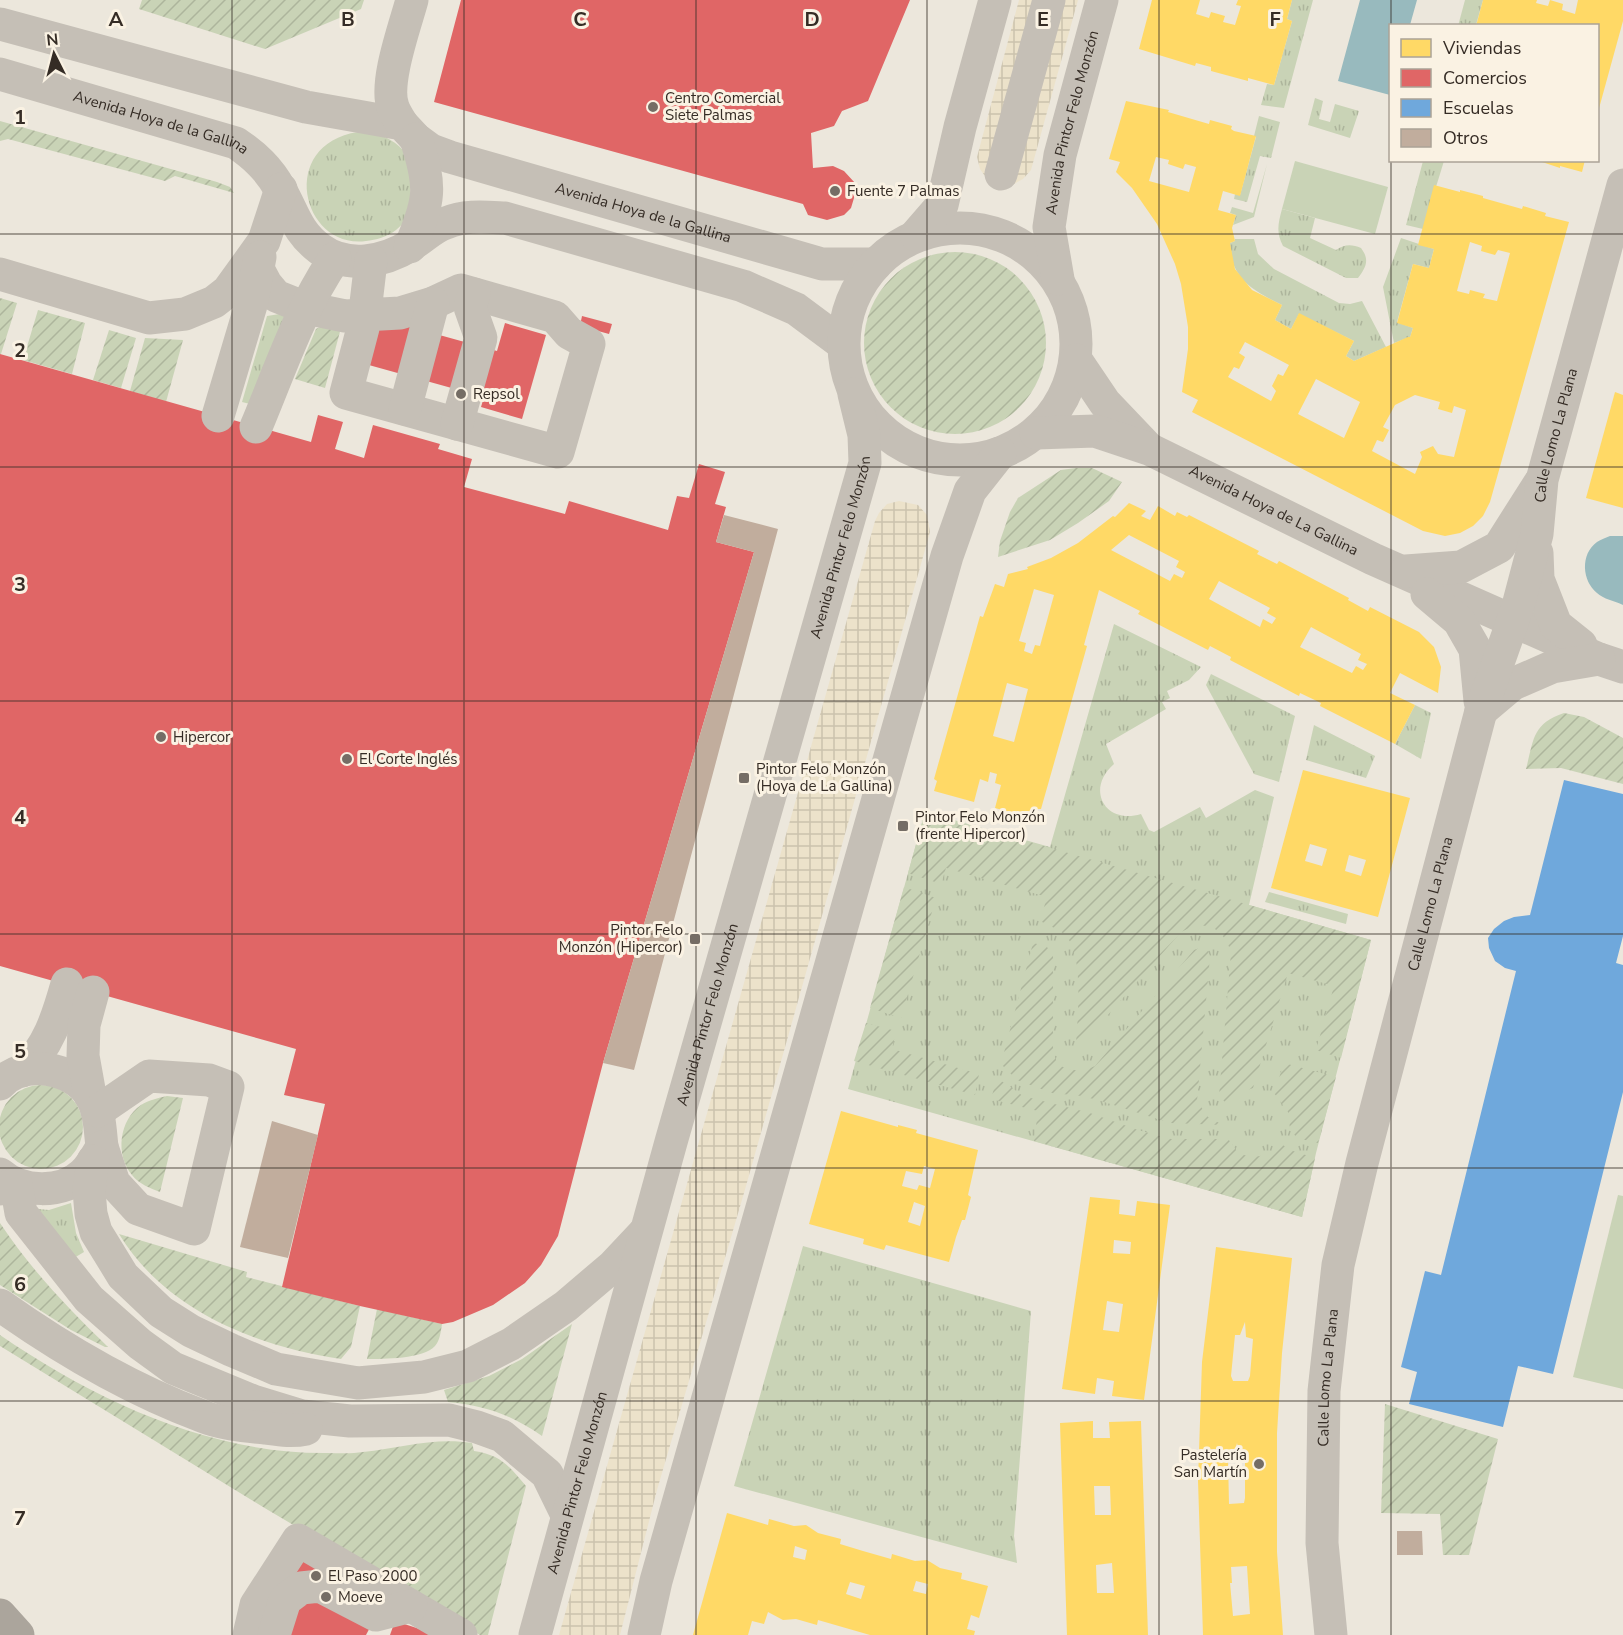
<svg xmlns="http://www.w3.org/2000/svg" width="1623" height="1635" viewBox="0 0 1623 1635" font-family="'Nunito Sans',sans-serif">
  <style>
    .grass { fill: url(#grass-tufts) }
    .garden { fill: url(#garden-furrows) }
    .pitch { fill: #c9d3b6 }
    .plaza { fill: url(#plaza-grid) }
    .water { fill: #98babe }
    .homes { fill: #ffd966; fill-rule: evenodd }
    .shops { fill: #e06666 }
    .schools { fill: #6fa8dc }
    .building { fill: #c1ad9d }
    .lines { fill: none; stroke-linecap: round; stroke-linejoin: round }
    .minor { stroke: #c5bfb6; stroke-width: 33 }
    .highway { stroke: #aba59c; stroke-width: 33 }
    .grid { fill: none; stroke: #352c25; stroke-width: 1.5; stroke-opacity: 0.55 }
    .poi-dot { fill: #756d65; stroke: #faf2e3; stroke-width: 2 }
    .labels { text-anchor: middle; stroke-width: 6; stroke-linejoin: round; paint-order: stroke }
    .poi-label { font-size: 15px; fill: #352c25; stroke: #faf2e3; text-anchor: start }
    .street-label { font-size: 15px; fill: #352c25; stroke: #faf2e3 }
    .grid-label { font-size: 20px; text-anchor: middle; font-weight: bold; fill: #352c25; stroke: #faf2e3; stroke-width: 6; stroke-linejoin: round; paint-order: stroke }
  </style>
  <defs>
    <pattern id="grass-tufts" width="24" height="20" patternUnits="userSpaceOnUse" patternTransform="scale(1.5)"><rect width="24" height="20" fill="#c9d3b6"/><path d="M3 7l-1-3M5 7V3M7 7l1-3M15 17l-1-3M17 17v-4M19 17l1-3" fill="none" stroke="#adb59c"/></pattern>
    <pattern id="garden-furrows" width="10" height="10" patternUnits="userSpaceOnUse" patternTransform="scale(1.5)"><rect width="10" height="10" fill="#c9d3b6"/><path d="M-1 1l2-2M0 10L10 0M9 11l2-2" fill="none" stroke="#adb59c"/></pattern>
    <pattern id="plaza-grid" width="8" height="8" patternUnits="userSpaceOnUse" patternTransform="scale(1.5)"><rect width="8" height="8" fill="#ece2ca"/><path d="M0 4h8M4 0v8" fill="none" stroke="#cbc2ad"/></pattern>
  </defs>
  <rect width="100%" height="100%" fill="#ece7dc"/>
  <!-- grass -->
  <g class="grass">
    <path d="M1292,0H1313L1284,108L1261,105L1267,84L1274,85L1292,21L1287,19Z"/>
    <path d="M1465,0H1483L1476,25L1458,26Z"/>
    <path d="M1315,98L1323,101L1319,119L1330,122L1335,104L1359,111L1350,138L1308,125Z"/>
    <path d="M1259,116L1280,122L1271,158L1260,156L1247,202L1234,199L1235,194L1240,195L1256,137L1254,136Z"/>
    <path d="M366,131C389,137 398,142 412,161L409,217C405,221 401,226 396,230C387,237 376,240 366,241C300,250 275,138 366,131Z"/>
    <path d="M1423,161H1444L1423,229L1406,225Z"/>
    <path d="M1267,164L1254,217L1233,225L1236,215L1230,213L1232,207L1253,213Z"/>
    <path d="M1282,209L1315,218L1310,238L1336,250C1344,244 1352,244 1361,248C1370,260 1366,267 1358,278H1346L1283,246C1276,232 1278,224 1282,209Z"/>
    <path d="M1401,238L1434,249L1429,268L1413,264L1397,322L1413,328L1410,337L1394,343L1383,287Z"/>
    <path d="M1235,239H1254L1258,254L1274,269L1339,303L1350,304L1362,301L1386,347L1354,361L1346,356L1354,341L1299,314L1291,329L1275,320L1282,305C1254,291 1230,279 1230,243L1235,241Z"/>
    <path d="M286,313L250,404L242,402L267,316Z"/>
    <path d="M1114,624L1201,667L1189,680L1167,691L1170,698L1162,702L1166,709L1106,744L1114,764C1085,789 1105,825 1141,814L1149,830L1154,832L1200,807L1206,818L1255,790L1274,797L1249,905L1371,940L1316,1153L1302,1217L848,1089L925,812L1050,847Z"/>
    <path d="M1211,674L1295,716L1279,782L1254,774L1206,685Z"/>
    <path d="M1415,705L1431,713L1421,759L1395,744Z"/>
    <path d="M1314,725L1375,756L1366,778L1306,760Z"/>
    <path d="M1269,892L1348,914L1346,924L1265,902Z"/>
    <path d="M71,1203L76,1233L84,1252L74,1258L38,1209L49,1210Z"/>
    <path d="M803,1246L1031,1311L1014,1536L1017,1563L734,1486Z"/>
  </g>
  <!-- garden -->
  <g class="garden">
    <path d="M142,0H364L361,9L265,49L139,9Z"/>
    <path d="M0,121L217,182L230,187L234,193L175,176L165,181L8,139L0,141Z"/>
    <circle cx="955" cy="343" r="91"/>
    <path d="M0,298L17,303L1,354H0Z"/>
    <path d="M38,310L85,323L72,374L23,360Z"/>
    <path d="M325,324H342L325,388L295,379L316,329Z"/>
    <path d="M109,330L136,338L121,388L93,380Z"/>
    <path d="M145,338L183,340L166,402L130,391Z"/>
    <path d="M1076,468H1092L1122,482L1109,501L1078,523L1050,540L998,557L1000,541L1010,512L1018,498L1061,470Z"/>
    <path d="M1564,713L1584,717L1623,738V784L1561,768L1526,769C1534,739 1532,724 1564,713Z"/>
    <path d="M925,812L1371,940L1341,1058L1316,1050L1334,986L1288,973L1253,1088L1242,1092L1225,1102L1219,1096L1231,952C1223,927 1205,918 1181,932L1078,1049L1076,1046C1077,1020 1085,954 1065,935C1058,929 1048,925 1040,921L1047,897L946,868L941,884L908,873Z"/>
    <path d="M904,887L936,898L901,1018L870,1008Z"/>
    <path d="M1033,943L1046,946L1053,954V1052L1058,1065C1073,1071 1080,1073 1095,1066L1194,950L1202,947L1208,950L1210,957L1197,1101L1208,1117L1223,1125L1170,1123L1101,1101L1082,1096L1052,1093L1017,1080L1001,1064Z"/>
    <path d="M866,1023L896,1031L892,1049L979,1074L975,1095L854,1061Z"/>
    <path d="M1284,1063L1336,1077L1318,1143L1297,1138L1290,1129L1288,1112L1274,1093Z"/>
    <path d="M997,1078L1023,1096L1090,1113L1138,1130L1171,1139H1228C1231,1142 1234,1148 1237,1151C1250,1162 1272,1155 1283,1145L1290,1150L1315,1158L1302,1217L1034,1141L1038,1111L991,1099Z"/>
    <circle cx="41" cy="1127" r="42"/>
    <path d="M167,1096L183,1098L160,1192C150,1188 139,1184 132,1175C115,1155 119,1120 141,1105C149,1100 158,1098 167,1096Z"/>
    <path d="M0,1223C31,1270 68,1308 108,1347H105L71,1330L0,1285Z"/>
    <path d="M119,1234L247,1272L246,1277L360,1306L351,1347L341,1359C256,1346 166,1311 119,1234Z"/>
    <path d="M377,1309L442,1324C441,1330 440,1341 435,1346C424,1359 383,1359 367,1359Z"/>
    <path d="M572,1324L542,1436C510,1414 486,1406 448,1402L444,1390L489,1376L522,1359Z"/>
    <path d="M0,1335C95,1400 209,1454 327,1453C339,1453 351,1454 363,1452C400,1448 435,1437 472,1443L474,1451C501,1455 509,1466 526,1486L488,1635H480L268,1510L0,1346Z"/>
    <path d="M1385,1404L1498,1439L1469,1555H1443L1440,1514L1381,1513Z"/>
  </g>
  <!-- pitch -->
  <g class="pitch">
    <path d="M1295,161L1388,187L1375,234L1282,209Z"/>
    <path d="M1618,1195L1623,1196V1389L1573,1377Z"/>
  </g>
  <!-- plaza -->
  <g class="plaza">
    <path d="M1019,0H1078L1031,170L1023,179L1012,185L987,179L980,169L977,157Z"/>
    <path d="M899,501L918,505L927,515L930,532L744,1193L657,1490L620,1635H559L875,521L879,513L887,504Z"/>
  </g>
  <!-- water -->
  <g class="water">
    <path d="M1360,0H1417L1410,25L1390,26V95L1338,81Z"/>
    <path d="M1610,536H1623V605C1615,601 1603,599 1597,593C1582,581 1580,554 1597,542C1600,540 1605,538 1610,536Z"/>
  </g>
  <!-- homes -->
  <g class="homes">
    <path d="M1152,0H1200L1196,14L1209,18L1211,12L1225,16L1223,22L1235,25L1241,6L1236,5L1238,0H1292L1287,19L1292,21L1274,85L1248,78V81L1211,71V67L1196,63L1195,66L1139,49Z"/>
    <path d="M1483,0H1537L1536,3L1548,6L1550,0L1563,4L1562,10L1575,14L1578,0H1623V21L1598,112V26H1476Z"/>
    <path d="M1126,101L1169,110L1168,112L1209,124L1210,120L1232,126L1231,129L1234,131L1256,136L1240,196L1223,191L1218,210L1236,215L1232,228L1235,241L1230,243L1235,269L1252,290L1282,305L1275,320L1291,329L1299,313L1354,341L1346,356L1354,361L1408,337H1410L1413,328L1397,323L1413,264L1429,268L1434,249L1418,245L1434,185L1460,192V190L1483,196V198L1522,209L1523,206L1546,213L1545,216L1569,222L1490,502L1483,516L1473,526L1460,533L1445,536L1423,531L1192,412L1198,400L1182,392L1188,349V327L1181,284L1175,264L1157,224L1132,188L1116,172L1120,162L1109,159ZM1156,157L1169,160L1168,164L1183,169L1185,164L1196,167L1189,192L1149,181ZM1470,242L1482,246L1481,251L1495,255L1498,250L1510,253L1497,301L1483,298L1485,294L1470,290L1469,294L1457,291ZM1245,342L1289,365L1283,376L1278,374L1272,386L1276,391L1271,401L1228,377L1234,367L1239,369L1245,357L1239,353ZM1316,379L1360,402L1344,438L1298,414ZM1415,395L1440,402L1438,409L1452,413L1454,406L1466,410L1454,457L1438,454L1433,446L1420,452L1422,457L1415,474L1372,451L1377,440L1383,442L1389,430L1383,427L1395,405Z"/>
    <path d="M1536,160H1585L1582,172L1560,166V168Z"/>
    <path d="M1615,392L1623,395V508L1586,498Z"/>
    <path d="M1129,503L1146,511L1141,516L1150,520L1158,506L1175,516L1177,512L1187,517L1189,515L1259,551L1257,554L1277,564L1279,561L1349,598L1348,600L1368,611L1370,607L1419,632L1434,647L1441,667L1438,693L1400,673L1390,693L1415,705L1395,744L1320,706L1321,703L1300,693L1299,696L1230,660L1231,657L1210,646L1208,650L1138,614L1140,611L1099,590L1084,645L1087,646L1064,728L1041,809H1037L1034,819L995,808L1001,785L995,783L997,774L990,772L988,782L980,779L974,802L934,791L937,781L934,779L980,616L983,617L995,584L1004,587L1008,574L1028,569L1027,567L1051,558L1078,543L1113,516L1115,517ZM1129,535L1179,561L1176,567L1185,572L1182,578L1174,574L1170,581L1111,550ZM1219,581L1270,608L1267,613L1276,618L1272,624L1263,619L1260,627L1209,599ZM1034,589L1054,595L1040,646L1035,645L1032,654L1024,651L1026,643L1019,641ZM1311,627L1361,654L1358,660L1367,664L1363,670L1356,666L1352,673L1300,647ZM1007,683L1028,689L1014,742L993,736Z"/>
    <path d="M1303,770L1410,798L1378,917L1271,888ZM1310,844L1327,849L1322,866L1305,861ZM1349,855L1366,860L1361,876L1345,871Z"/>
    <path d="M841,1111L898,1127V1125L917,1130L916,1133L978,1150L968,1195L971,1197L965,1220H962L956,1237L949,1262L886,1245L884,1250L863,1244L864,1239L809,1224ZM924,1166L935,1169L930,1188L919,1185L917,1190L902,1186L906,1171L922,1174ZM914,1202L925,1206L920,1226L908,1222Z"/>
    <path d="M1090,1197L1120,1200L1119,1214L1135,1216L1137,1201L1170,1205L1144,1400L1112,1396L1114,1381L1097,1378L1095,1394L1062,1389ZM1114,1240L1131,1242L1130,1254L1113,1253ZM1107,1301L1123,1304L1119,1332L1103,1330Z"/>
    <path d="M1216,1247L1292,1258L1282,1353L1277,1433V1552L1283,1635H1203L1198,1481L1202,1362ZM1245,1322L1246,1337L1253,1339L1250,1376L1248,1381H1233L1231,1376L1235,1335H1240ZM1237,1443L1241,1459L1245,1460V1498L1244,1503L1229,1504L1228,1459H1233ZM1247,1566L1250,1614L1233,1616L1230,1583H1232L1231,1567Z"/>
    <path d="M1093,1421V1438H1110L1109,1422L1141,1421L1148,1635H1067L1060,1423ZM1094,1486H1110L1111,1515H1095ZM1112,1563L1114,1593H1097L1096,1565Z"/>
    <path d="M727,1513L768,1525L769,1519L794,1526L806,1525L818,1533L841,1539L840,1544L863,1551L891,1559L892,1554L915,1561L927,1560L940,1568L962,1573L961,1579L988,1586L979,1618L971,1615L967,1629L975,1631L974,1635H870L818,1620L817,1625L796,1619L783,1620L768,1612L764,1624L752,1621L748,1635H693ZM795,1546L807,1550L805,1560L793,1557ZM916,1581L928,1584L926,1594L913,1591ZM850,1582L865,1586L861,1599L846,1594Z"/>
  </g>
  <!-- shops -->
  <g class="shops">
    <path d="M461,0H910L868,101L842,111L834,126L811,133L813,168L833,166L844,171L855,183L854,198L851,208L844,215L827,220L808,215L803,204L434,102Z"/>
    <path d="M371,316L497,351L505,323L546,335L522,419L481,407L484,397L358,362Z"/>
    <path d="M582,316L612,324L609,334L580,326Z"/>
    <path d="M0,354L311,442L318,415L343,422L335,449L364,458L373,425L440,444L438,449L472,459L464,487L565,514L569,501L668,530L677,496L689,498L699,464L725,472L715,504L726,507L716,542L754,552L603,1063L558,1236L541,1265L525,1283L493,1305L453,1322L442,1324L360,1306L282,1287L325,1104L284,1095L296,1049L0,966Z"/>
    <path d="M305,1551L384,1601L366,1635H261Z"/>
    <path d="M395,1621L432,1633L431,1635H390Z"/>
  </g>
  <!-- schools -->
  <path class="schools" d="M1564,780L1623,794V936L1616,963L1623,965V1092L1553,1374L1518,1366L1503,1427L1409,1404L1417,1372L1401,1367L1425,1271L1441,1275L1516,971L1505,968L1495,961L1489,948L1488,938L1494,929L1504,921L1514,917L1530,915Z"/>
  <!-- building -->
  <g class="building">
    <path d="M724,515L778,529L634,1070L603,1063L754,552L716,542Z"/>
    <path d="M272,1121L318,1135L288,1258L240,1247Z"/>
    <path d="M1397,1531H1422L1423,1555H1397Z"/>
  </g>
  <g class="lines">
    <!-- minor -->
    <g class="minor">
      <path id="s1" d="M0,24L306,107L402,124L416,139L431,150L450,157L822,264H876"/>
      <path id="s2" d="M0,74L236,143C255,156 269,169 280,189C294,213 296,231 320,249C347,269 384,262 411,245C423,238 433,227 446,223C465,215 484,217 505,218L743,286L796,309L843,344"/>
      <path d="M402,124C399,119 395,113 393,107C384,83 405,26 412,0"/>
      <path d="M1001,174L1049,0"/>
      <circle cx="960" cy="344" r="116"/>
      <path d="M916,235L942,205L960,127L995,0"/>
      <path d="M410,247C430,201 432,187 416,139"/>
      <path d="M258,269L266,284L276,296L306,308L345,316L400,313L433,303L461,290L555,317L569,333L589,344L558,452L346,393L363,328L371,261"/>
      <path d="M0,274L149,318L185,314L214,302L228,291L264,241L281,189"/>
      <path id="s3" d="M1058,279L1049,227L1060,155L1102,0"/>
      <path d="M1076,360L1105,403L1145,445"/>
      <path d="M405,409L433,303"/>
      <path d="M218,416L251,305L260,257"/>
      <path d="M457,424L481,338L470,307L474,294"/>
      <path d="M256,427C280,370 300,309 335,258"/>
      <path id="s4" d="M1036,433L1095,431L1149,449L1373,559L1599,659L1623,667"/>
      <path d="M1537,553L1538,579L1556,625L1581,645"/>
      <path d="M1406,571L1461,567L1499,547L1539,484"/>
      <path d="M1427,594L1459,621L1475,649L1480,701"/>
      <path d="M1481,711L1513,684L1552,667L1599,659"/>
      <path d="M22,1071C48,1049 58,1016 67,984"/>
      <path d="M0,1084C24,1058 73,1067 91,1096C100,1112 100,1129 102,1147C97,1155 91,1167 83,1174C62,1194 21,1193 0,1174"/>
      <path d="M90,1095L83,1056L84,1025L93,992"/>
      <path d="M98,1111L149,1076L209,1080L228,1087L194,1229L138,1209L114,1183L102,1147"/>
      <path d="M93,1161L89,1190L91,1214L96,1232L123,1276L161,1312L191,1331L231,1350L276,1369L358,1383L424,1377L468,1366L511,1344L566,1306L613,1266L644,1233"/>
      <path d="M0,1189L16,1184L21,1213L89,1299L140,1344L173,1368L253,1401L302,1416L350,1421L449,1420L477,1427L502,1436L547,1474L567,1515"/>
      <path d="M0,1305C62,1349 130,1389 202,1416C221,1424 245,1426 265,1428C280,1430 292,1432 306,1429"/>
      <path d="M249,1635L256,1605L298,1540L461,1635"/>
      <path d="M274,1635L285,1600L301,1588L320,1586L376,1615L411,1606"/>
      <path id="s5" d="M535,1635L671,1142L865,463L864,435L854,394"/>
      <path d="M644,1635L656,1581L947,556L970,491L1000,453"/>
      <path id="s6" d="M1331,1635L1322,1543L1324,1391L1338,1265L1362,1163L1481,711L1518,606L1537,534L1542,480L1623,185"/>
    </g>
    <!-- highway -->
    <path class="highway" d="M0,1615L18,1635"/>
  </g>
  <!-- grid -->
  <path class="grid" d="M232,0V1635M464,0V1635M696,0V1635M927,0V1635M1159,0V1635M1391,0V26M1391,160V1635M0,234H1623M0,467H1623M0,701H1623M0,934H1623M0,1168H1623M0,1401H1623"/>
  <!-- markers -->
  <g class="poi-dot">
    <circle cx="653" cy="107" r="6"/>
    <circle cx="835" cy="191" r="6"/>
    <circle cx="461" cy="394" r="6"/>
    <circle cx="161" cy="737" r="6"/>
    <circle cx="347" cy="759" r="6"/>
    <rect x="738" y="772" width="12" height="12" rx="3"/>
    <rect x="897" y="820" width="12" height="12" rx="3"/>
    <rect x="689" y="933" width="12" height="12" rx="3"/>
    <circle cx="1259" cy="1464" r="6"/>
    <circle cx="316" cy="1576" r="6"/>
    <circle cx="326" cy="1597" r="6"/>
  </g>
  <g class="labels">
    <!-- poi labels -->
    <g class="poi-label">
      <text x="665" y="103">Centro Comercial<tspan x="665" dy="17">Siete Palmas</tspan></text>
      <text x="847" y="196">Fuente 7 Palmas</text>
      <text x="473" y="399">Repsol</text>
      <text x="173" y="742">Hipercor</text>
      <text x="359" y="764">El Corte Inglés</text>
      <text x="756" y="774">Pintor Felo Monzón<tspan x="756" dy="17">(Hoya de La Gallina)</tspan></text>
      <text x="915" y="822">Pintor Felo Monzón<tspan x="915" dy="17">(frente Hipercor)</tspan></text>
      <text x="683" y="935" text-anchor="end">Pintor Felo<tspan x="683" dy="17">Monzón (Hipercor)</tspan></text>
      <text x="1247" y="1460" text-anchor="end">Pastelería<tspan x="1247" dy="17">San Martín</tspan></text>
      <text x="328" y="1581">El Paso 2000</text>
      <text x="338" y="1602">Moeve</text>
    </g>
    <!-- street labels -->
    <g class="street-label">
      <text dy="5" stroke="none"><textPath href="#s3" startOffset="160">Avenida Pintor Felo Monzón</textPath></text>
      <text dy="5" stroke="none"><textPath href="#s2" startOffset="168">Avenida Hoya de la Gallina</textPath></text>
      <text dy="5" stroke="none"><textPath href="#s1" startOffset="675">Avenida Hoya de la Gallina</textPath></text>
      <text dy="5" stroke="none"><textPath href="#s6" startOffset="1230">Calle Lomo La Plana</textPath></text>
      <text dy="5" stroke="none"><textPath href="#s4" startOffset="255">Avenida Hoya de La Gallina</textPath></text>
      <text dy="5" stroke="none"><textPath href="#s5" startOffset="1130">Avenida Pintor Felo Monzón</textPath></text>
      <text dy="5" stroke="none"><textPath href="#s6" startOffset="744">Calle Lomo La Plana</textPath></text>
      <text dy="5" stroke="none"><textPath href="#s5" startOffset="644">Avenida Pintor Felo Monzón</textPath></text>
      <text dy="5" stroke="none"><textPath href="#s6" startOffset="258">Calle Lomo La Plana</textPath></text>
      <text dy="5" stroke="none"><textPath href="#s5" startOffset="158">Avenida Pintor Felo Monzón</textPath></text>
    </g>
  </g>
  <g class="grid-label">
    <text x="116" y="26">A</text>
    <text x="348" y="26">B</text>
    <text x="580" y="26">C</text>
    <text x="812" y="26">D</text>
    <text x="1043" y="26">E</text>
    <text x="1275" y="26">F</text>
    <text x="20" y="124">1</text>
    <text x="20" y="357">2</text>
    <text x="20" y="591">3</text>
    <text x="20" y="824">4</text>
    <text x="20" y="1058">5</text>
    <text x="20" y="1291">6</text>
    <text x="20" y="1525">7</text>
  </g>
  <!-- legend -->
  <rect x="1389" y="24" width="210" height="138" fill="#faf2e3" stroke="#aba397" stroke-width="1.5"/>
  <rect x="1401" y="39" width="30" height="18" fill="#ffd966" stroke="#aba397" stroke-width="1.5"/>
  <text x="1443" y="54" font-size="18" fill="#352c25">Viviendas</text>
  <rect x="1401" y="69" width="30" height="18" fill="#e06666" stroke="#aba397" stroke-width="1.5"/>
  <text x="1443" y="84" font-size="18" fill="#352c25">Comercios</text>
  <rect x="1401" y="99" width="30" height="18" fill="#6fa8dc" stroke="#aba397" stroke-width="1.5"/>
  <text x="1443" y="114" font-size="18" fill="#352c25">Escuelas</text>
  <rect x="1401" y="129" width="30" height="18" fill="#c1ad9d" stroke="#aba397" stroke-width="1.5"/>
  <text x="1443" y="144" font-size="18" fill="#352c25">Otros</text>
  <!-- north arrow -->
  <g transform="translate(54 54) rotate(354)" stroke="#faf2e3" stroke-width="4.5" paint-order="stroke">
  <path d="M0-4.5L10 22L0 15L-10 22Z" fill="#352c25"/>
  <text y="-9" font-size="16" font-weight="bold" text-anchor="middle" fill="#352c25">N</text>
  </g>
</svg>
